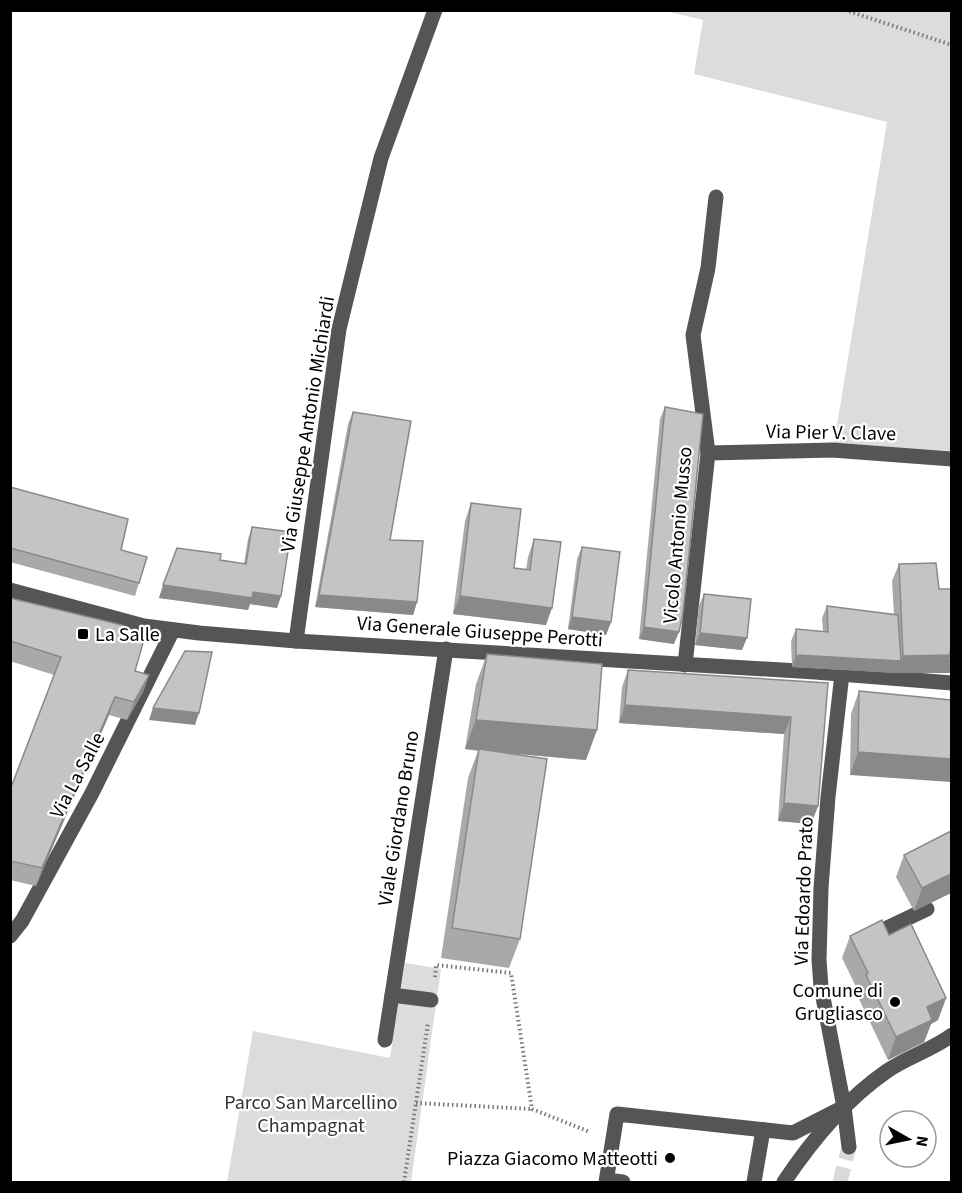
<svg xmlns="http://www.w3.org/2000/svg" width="962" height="1193" viewBox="0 0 962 1193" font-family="'Source Sans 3',sans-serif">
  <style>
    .green { fill: #dcdcdc }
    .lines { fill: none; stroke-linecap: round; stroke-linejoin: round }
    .minor-tunnel { stroke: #d9d9d9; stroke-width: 15; stroke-dasharray: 15 8; stroke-linecap: butt }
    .path { stroke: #777; stroke-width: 4; stroke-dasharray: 1.5 3; stroke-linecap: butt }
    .minor { stroke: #555; stroke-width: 15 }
    .wall { fill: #a9a9a9 }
    .shaded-wall { fill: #898989 }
    .building { fill: #c4c4c4; stroke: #898989; stroke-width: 1.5 }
    .poi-dot { fill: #000; stroke: #fff; stroke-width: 2 }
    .labels { text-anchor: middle; stroke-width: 4.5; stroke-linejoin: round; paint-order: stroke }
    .street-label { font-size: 20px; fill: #000; stroke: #fff }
    .poi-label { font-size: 20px; fill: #000; stroke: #fff; text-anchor: end }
    .park-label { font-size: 20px; fill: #333; stroke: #fff }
  </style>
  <rect width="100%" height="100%" fill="#fff"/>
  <!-- green -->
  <g class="green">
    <path d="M665,11H951V451L834,443L887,122L694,74L703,20Z"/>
    <path d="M405,963L441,969L411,1182H227L253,1031L390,1058Z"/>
  </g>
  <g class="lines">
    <!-- minor-tunnel -->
    <path class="minor-tunnel" d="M840,1182L849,1147"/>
    <!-- path -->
    <g class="path">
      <path d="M845,10L952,45"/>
      <path d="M435,977L436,965L511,973L532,1109L590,1132"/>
      <path d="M416,1103L532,1109"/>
      <path d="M404,1182L428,1023"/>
    </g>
    <!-- minor -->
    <g class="minor">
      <path d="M708,453L832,450L952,459"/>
      <path d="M10,590L144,626L199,633L296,641L815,672L952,683"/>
      <path d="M296,641L339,329L381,158L435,10"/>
      <path d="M685,665L708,453L693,335L708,268L716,197"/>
      <path d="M842,674L828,797L821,888L819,960L821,987L844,1107L849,1147"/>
      <path d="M10,936L22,921L92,793L173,630"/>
      <path d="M868,937L927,909"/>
      <path d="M392,995L431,1000"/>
      <path d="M385,1040L446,649"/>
      <path d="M607,1180L623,1182"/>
      <path d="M606,1182L617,1114L793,1133L844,1107"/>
      <path d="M754,1182L763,1130"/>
      <path d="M784,1182C812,1140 845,1100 887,1071C907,1057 932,1050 952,1035"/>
    </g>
  </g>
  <!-- wall -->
  <g class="wall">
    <path d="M665,407L674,644L639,639L660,419Z"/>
    <path d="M353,412L390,540L417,602L413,615L315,607L348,424Z"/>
    <path d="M10,487L121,550L139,583L135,596L10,562Z"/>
    <path d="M471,503L514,568L526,570L528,557L534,539L546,625L453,614L465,521Z"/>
    <path d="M252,527L281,596L277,608L250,604L248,610L159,598L177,548L220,560L244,564L248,539Z"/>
    <path d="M582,547L611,622L606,635L568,629L577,559Z"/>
    <path d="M899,564L943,672L897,673L792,667L791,641L796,629L823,631L822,618L827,606L894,615L892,581Z"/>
    <path d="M704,594L742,650L695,645L699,606Z"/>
    <path d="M10,598L135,671L149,675L143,692L127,720L109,715L36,886L10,880V790L54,675L10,661Z"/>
    <path d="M487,654L586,760L505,753L520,939L509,968L441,958L468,778L478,751L465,749L476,684Z"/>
    <path d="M628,670L828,683L818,806L811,824L778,821L784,734L619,723L622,687Z"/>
    <path d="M859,691L951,700L850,775L851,714Z"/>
    <path d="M951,831V893L914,911L896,877L904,855Z"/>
    <path d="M889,935L946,998L938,1020L931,1024L924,1042L888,1060L858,997L859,993L842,958L850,936Z"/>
  </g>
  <!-- shaded-wall -->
  <g class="shaded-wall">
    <path d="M163,585L253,592L281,596L277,608L250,604L248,610L159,598Z"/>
    <path d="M319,595L417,602L413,615L315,607Z"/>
    <path d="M460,596L552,608L546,625L453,614Z"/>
    <path d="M572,617L611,622L606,635L568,629Z"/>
    <path d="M644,627L679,632L674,644L639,639Z"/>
    <path d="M700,633L747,638L742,650L695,645Z"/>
    <path d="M796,655L901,661L903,656L950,655L951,661V673H897L792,667Z"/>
    <path d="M149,675L143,692L127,720L134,702Z"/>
    <path d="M115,697L109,715L36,886L42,868Z"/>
    <path d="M625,705L791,717L784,734L619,723Z"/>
    <path d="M153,708L199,713L195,725L149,720Z"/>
    <path d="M476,720L597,730L586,760L465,749Z"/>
    <path d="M858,752L951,759V782L850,775Z"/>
    <path d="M784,803L818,806L811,824L778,821Z"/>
    <path d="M951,874V893L914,911L922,888Z"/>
    <path d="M946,998L938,1020L931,1024L924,1042L888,1060L896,1037L927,1007Z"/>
  </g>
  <!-- building -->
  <g class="building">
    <path d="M665,407L703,414L683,613L679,632L644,627Z"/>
    <path d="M353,412L411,421L390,540L423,541L417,602L319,595Z"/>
    <path d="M10,487L128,519L121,550L147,557L139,583L10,548Z"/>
    <path d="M471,503L521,509L514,568L530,570L534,539L561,542L552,608L460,596Z"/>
    <path d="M252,527L291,532L281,596L253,592L252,598L163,585L177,548L221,554L220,560L246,564Z"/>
    <path d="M582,547L620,552L611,622L572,617Z"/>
    <path d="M936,563L939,589H951V646L950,655L903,656L899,564Z"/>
    <path d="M704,594L751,599L747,638L700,633Z"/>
    <path d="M10,598L122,625L143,643L135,671L149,675L134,702L115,697L42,868L10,861V790L61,657L10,641Z"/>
    <path d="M827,606L898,615L901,661L796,655V629L828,632Z"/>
    <path d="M951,646V661L948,660L950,655Z"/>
    <path d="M185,651L212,652L199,713L153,708Z"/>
    <path d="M487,654L602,664L597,730L476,720Z"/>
    <path d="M628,670L828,683L818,806L784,803L791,717L625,705Z"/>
    <path d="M859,691L951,700V759L858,752Z"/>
    <path d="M479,749L547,759L520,939L452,928Z"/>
    <path d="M951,831V874L922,888L904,855Z"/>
    <path d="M882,920L889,935L911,924L946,998L927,1007L932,1020L896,1037L866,975L868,973L850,936Z"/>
  </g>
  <!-- markers -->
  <g class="poi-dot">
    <rect x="77" y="628" width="12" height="12" rx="3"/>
    <circle cx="895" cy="1002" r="6"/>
    <circle cx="670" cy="1158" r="6"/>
  </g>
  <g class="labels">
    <!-- street labels -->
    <g class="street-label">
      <text transform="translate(307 424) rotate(-81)" y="7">Via Giuseppe Antonio Michiardi</text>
      <text transform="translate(831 432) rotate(1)" y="7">Via Pier V. Clave</text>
      <text transform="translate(677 535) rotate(-85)" y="7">Vicolo Antonio Musso</text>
      <text transform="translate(480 631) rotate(4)" y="7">Via Generale Giuseppe Perotti</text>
      <text transform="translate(77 775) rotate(-62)" y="7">Via La Salle</text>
      <text transform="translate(398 818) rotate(-81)" y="7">Viale Giordano Bruno</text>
      <text transform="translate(803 891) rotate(-88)" y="7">Via Edoardo Prato</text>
    </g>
    <!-- poi labels -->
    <g class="poi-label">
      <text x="95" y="641" text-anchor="start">La Salle</text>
      <text x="883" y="997">Comune di<tspan x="883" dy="23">Grugliasco</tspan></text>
      <text x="658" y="1165">Piazza Giacomo Matteotti</text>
    </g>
    <!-- park labels -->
    <g class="park-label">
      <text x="311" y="1109">Parco San Marcellino<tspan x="311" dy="23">Champagnat</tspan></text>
    </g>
  </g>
  <!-- border -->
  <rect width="962" height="1193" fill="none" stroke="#000000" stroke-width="24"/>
  <!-- north arrow -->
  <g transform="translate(908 1139) rotate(99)"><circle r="28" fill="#ffffff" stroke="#999999" stroke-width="1.5"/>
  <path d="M0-4.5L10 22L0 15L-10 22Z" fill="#000000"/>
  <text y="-9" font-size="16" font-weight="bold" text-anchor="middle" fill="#000000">N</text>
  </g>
</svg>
